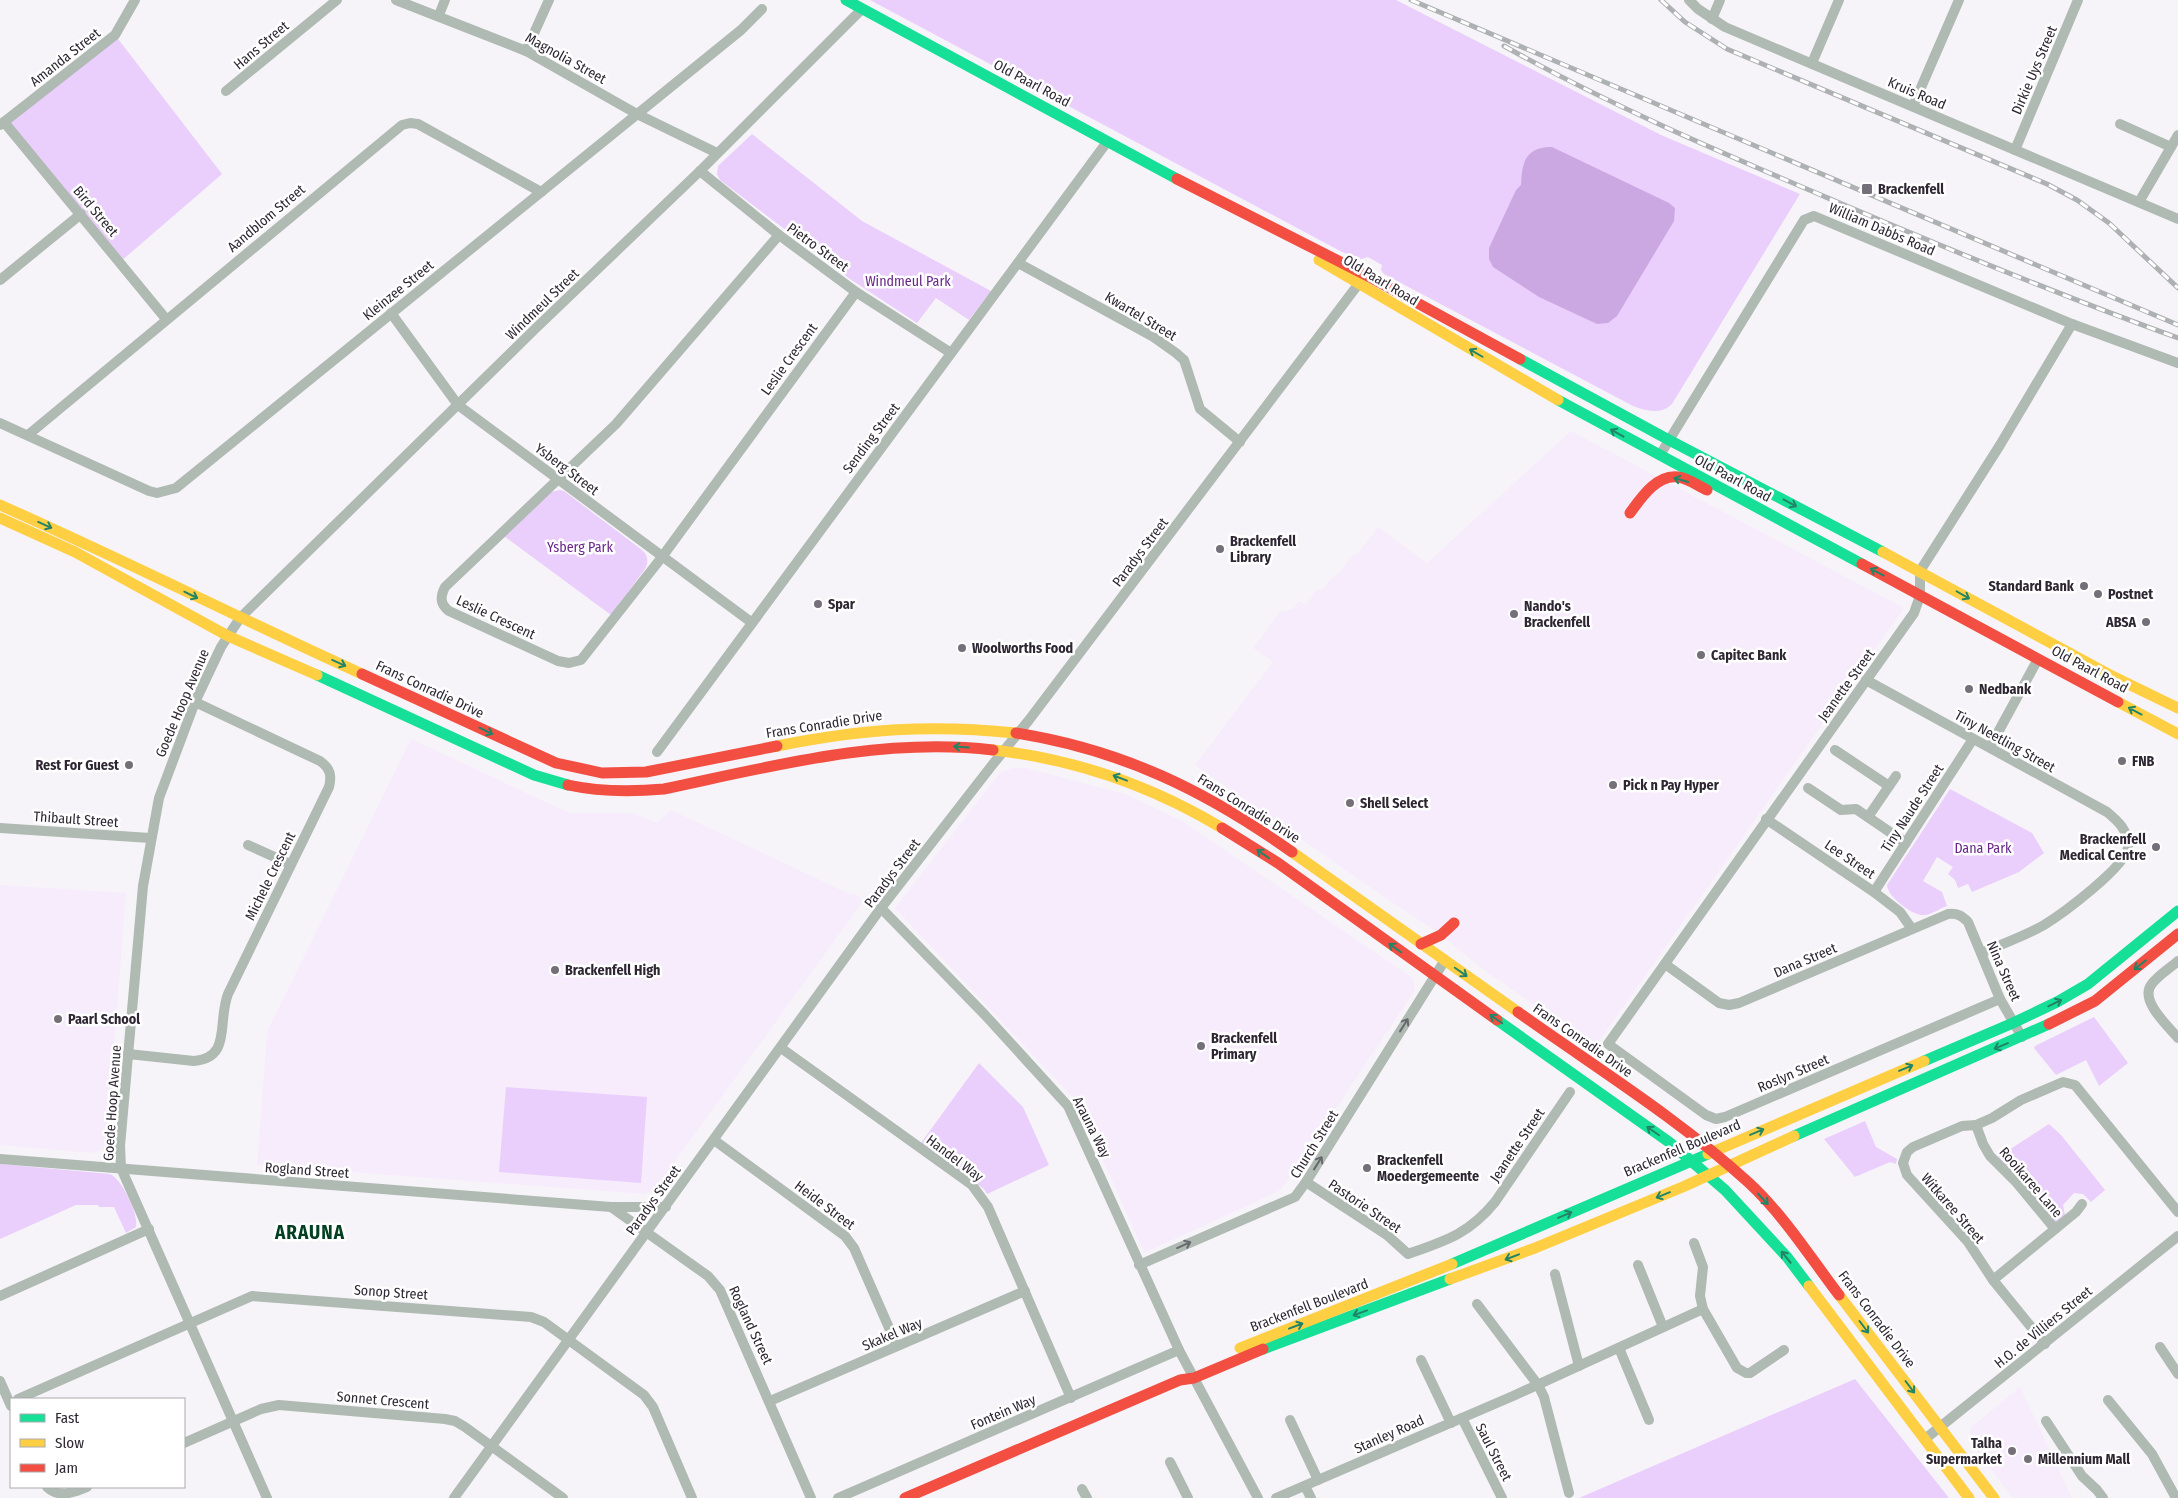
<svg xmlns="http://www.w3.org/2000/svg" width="2178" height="1498" viewBox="0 0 2178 1498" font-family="'Fira Sans Condensed',sans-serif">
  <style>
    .built { fill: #f6ecfc }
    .green { fill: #eacefc }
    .water { fill: #cca8e3 }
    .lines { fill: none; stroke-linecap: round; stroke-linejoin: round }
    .street { stroke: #afbab2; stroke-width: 10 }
    .fast { stroke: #16e098; stroke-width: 11 }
    .slow { stroke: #ffcf43; stroke-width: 11 }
    .jam { stroke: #f24e42; stroke-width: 11 }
    .rail-casing { stroke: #aeb1b1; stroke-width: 5 }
    .rail { stroke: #fff; stroke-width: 3; stroke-dasharray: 9; stroke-linecap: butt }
    .oneway { stroke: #228466 }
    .oneway2 { stroke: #68696c }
    .poi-dot { fill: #746f78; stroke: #fff; stroke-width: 2 }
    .labels { text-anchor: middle; stroke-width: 5; stroke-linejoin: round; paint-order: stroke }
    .street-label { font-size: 14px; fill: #2e2733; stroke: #fff }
    .poi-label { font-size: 14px; font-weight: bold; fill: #2e2733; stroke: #fff; text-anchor: start }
    .park-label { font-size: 14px; fill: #682789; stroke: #fff }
    .district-label { font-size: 19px; font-weight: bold; letter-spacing: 1px; fill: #024021; stroke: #fff }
  </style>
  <rect width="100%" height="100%" fill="#f7f4f9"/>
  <!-- built -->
  <g class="built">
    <path d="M1571,431L1904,608L1597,1044L1581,1033L1579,1036L1484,970L1434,930L1364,883L1195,765L1273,662L1253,648L1280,612L1293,609L1299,601L1305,605L1318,589L1321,591L1330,580L1339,573L1354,554L1357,555L1378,527L1427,563Z"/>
    <path d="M411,739L569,813H632L657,823L671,810L852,895L854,893L863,901L655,1189L645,1194L257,1165L267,1032Z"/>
    <path d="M1012,768H1026L1125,794L1182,821L1413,978L1415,990L1281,1190L1144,1253L1078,1103L895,908L1000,773Z"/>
    <path d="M0,885L126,893L106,1149L92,1153L0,1145Z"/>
    <path d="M2020,1387L2072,1498H2013L1970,1441L1971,1427Z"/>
  </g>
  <!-- green -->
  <g class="green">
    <path d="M870,0H1396L1661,135L1800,194L1672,404C1661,415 1646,411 1633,406L1384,274L1381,270L1382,265L1368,257L1361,259L1342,252Z"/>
    <path d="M115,35L222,174L120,262L4,122Z"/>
    <path d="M752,134L862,221L991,291L969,320L936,298L917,323L850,279L720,180L717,174L718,166Z"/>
    <path d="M560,490L564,491L642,550C648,555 649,562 645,569L611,615L504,536L551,492Z"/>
    <path d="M1950,789L2032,833L2044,853L2019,872L1972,892L1968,884L1958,888L1955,880L1948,874L1953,867L1937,857L1923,881L1942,892L1947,906C1940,908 1933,914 1925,915C1913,917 1887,896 1887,885Z"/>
    <path d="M2094,1017L2128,1063L2099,1086L2086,1060L2056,1075L2034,1048L2035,1046Z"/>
    <path d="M979,1063L1023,1107L1049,1165L987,1194L984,1189L921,1143Z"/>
    <path d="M506,1087L647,1097L641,1183L499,1172Z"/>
    <path d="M1865,1121L1876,1147L1897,1159L1896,1164L1890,1162L1855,1177L1824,1139Z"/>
    <path d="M2049,1124L2061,1135L2105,1190L2091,1202L2083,1194L2074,1193L2063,1205L2065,1215L2056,1223L1998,1157Z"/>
    <path d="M0,1164L110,1174C122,1179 139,1215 136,1227L126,1233L114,1207H99L98,1205H76L0,1239Z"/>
    <path d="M1855,1379L1949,1498H1579Z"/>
  </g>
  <!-- water -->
  <path class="water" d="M1552,147L1669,203L1675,208L1674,221L1617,316L1608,323L1597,324L1539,297L1493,267L1489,259V248L1516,190L1521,185C1522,163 1525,147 1552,147Z"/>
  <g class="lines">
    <!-- street -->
    <g class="street">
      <path d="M396,0L526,51L637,114L717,153"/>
      <path d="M1689,0L1698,9L1725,27L2178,219"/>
      <path d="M439,15L445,0"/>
      <path d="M1712,19L1720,0"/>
      <path d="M526,51L549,0"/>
      <path d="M1812,63L1839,0"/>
      <path d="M226,91L337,0"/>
      <path d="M1913,106L1959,0"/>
      <path d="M4,122L166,319"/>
      <path d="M2120,124L2171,147"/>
      <path d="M0,125L115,35L135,0"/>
      <path d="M2015,150L2078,0"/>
      <path d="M700,171L779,235L856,292L951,353"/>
      <path d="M2139,202L2178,135"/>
      <path d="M779,235L616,424L445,587C440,597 440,604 449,611L558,661L569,663L581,660L662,557L856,292"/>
      <path d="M1018,263L1152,336L1176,353L1184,360L1187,369L1200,409L1240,442"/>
      <path d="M0,280L81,214"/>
      <path d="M391,313L458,405L751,622"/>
      <path d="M0,423L149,491L157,493L176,488L741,30L762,9"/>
      <path d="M28,435L402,125L410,123L418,124L541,192"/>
      <path d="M1660,455L1804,220L1814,216L2072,324L2178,363"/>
      <path d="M1866,680L2107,812C2119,822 2128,830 2128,847C2127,866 2062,914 2044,925C2025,936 2002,944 1981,953"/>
      <path d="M1990,747L2038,659"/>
      <path d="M1835,750L1889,786"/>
      <path d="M657,752L1107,142"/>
      <path d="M1808,788L1841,810L1856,809L1906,843"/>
      <path d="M1868,817L1896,776"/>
      <path d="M1766,819L1874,892L1900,912L1912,929"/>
      <path d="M0,828L150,838"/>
      <path d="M248,845L290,864"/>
      <path d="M1874,892L1973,739"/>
      <path d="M881,908L985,1015L1068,1106L1179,1350L1258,1498"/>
      <path d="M2178,961C2169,969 2157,976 2151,985C2140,1001 2168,1026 2178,1038"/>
      <path d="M1665,964L1719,1003L1729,1005L1739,1003L1948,914C1958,913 1962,916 1968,922L2000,999L2022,1037"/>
      <path d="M2000,999L1725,1117L1716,1119L1706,1115L1608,1044L1914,613L1920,596V571L2000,445L2072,324"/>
      <path d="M781,1048L972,1185L988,1207L1071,1398"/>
      <path d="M128,1054L194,1061C232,1058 217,1022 228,994L329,787C332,775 330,768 320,761L195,702"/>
      <path d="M1976,1125L1983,1144L1990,1156L2017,1183L2055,1229"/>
      <path d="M714,1140L845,1236L854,1248L897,1346"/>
      <path d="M0,1159L611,1207H666"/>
      <path d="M1306,1182L1387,1235L1408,1254C1445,1241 1469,1234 1495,1202L1570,1092"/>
      <path d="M611,1207L708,1276L720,1290L811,1498"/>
      <path d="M1694,1243L1703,1267L1700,1296L1703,1309L1737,1368L1746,1373H1750L1784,1350"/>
      <path d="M1139,1265L1295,1197L1306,1182L1445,960"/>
      <path d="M1638,1265L1663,1327"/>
      <path d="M1555,1274L1579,1366"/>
      <path d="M1993,1280L2076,1212L2082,1204"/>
      <path d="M0,1296L149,1229"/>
      <path d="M1477,1304L1538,1385L1544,1397L1569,1493"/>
      <path d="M2045,1344L1993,1280L1968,1242L1907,1175L1903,1163L1907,1152L1913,1147L1962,1126L1976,1125L1992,1118L2021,1100L2063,1082L2075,1085L2178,1212"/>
      <path d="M2160,1347L2178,1374"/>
      <path d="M1619,1348L1649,1420"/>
      <path d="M1421,1360L1451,1423"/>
      <path d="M0,1381L11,1406"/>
      <path d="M18,1399L252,1296L531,1317L544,1322L644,1395L653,1407L692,1498"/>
      <path d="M2108,1400L2152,1454L2176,1498"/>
      <path d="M770,1401L1025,1291"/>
      <path d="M1462,1418L1502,1498"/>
      <path d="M1290,1420L1318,1480"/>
      <path d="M2046,1421L2082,1476L2097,1490L2103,1498"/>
      <path d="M1925,1439L2178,1236"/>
      <path d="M184,1443L261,1409L279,1405L445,1419L455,1421L465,1427L563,1498"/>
      <path d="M1170,1462L1188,1498"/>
      <path d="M1305,1486L1311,1498"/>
      <path d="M47,1487C58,1498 73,1493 87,1487"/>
      <path d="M1082,1489L1087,1498"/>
      <path d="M267,1498L121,1168L120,1146L143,886L159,798L195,702L221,647L240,618L536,328L700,171L862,9"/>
      <path d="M454,1498L881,908L993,764L1029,720L1363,278"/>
      <path d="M838,1498L1179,1350"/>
      <path d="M1276,1498L1513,1396L1703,1309"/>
    </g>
    <!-- fast -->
    <g class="fast">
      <path d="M846,0L1177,179"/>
      <path d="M1520,359L1669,440L1883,552"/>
      <path d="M1558,400L1862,564"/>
      <path d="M317,675L534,775L568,785"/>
      <path d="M1497,1020L1669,1142L1725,1190L1787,1257L1809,1286"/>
      <path d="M1924,1061L2013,1023L2057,1002L2088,984L2178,911"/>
      <path d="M1794,1136L2049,1024"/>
      <path d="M1452,1264L1708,1154"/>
      <path d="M1263,1349L1450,1279"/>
    </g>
    <!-- slow -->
    <g class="slow">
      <path d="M1319,260L1558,400"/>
      <path d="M0,505C122,559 241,619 362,674"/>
      <path d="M0,518L75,552L228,636L317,675"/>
      <path d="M1883,552L2112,676L2178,708"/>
      <path d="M2118,702L2178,734"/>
      <path d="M777,746C862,729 929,724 1016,733"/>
      <path d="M993,750C1075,759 1152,786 1222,828"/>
      <path d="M1292,852L1518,1012"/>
      <path d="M1708,1154L1924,1061"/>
      <path d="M1450,1279L1535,1248L1685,1186L1794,1136"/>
      <path d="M1809,1286L1969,1498"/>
      <path d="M1839,1295L1994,1498"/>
      <path d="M1240,1348L1452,1264"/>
    </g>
    <!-- jam -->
    <g class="jam">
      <path d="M1177,179L1366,275L1520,359"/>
      <path d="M1630,513C1641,498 1657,474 1678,477C1688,478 1698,486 1707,490"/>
      <path d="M1862,564L2118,702"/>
      <path d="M362,674L556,763L602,773L646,772L777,746"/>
      <path d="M1016,733C1122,750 1205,790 1292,852"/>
      <path d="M568,785C600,792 631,792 664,789C773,766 881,737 993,750"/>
      <path d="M1222,828L1278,863L1497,1020"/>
      <path d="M1421,944L1441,935L1454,923"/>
      <path d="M1518,1012C1595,1067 1679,1119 1748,1182C1783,1214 1810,1257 1839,1295"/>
      <path d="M2049,1024L2095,1001L2178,934"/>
      <path d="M905,1498L1180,1380L1194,1378L1263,1349"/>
    </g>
    <defs>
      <g id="rail">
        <path d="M1411,0L2178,325"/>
        <path d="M1661,0L1685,22L1727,49L2047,184L2077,200L2109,223L2178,288"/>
        <path d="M1504,46C1613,107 1727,155 1842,204C1953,251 2064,297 2178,338"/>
      </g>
    </defs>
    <!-- rail casing -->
    <use href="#rail" class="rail-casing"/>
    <!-- rail -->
    <use href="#rail" class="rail"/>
  </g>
  <!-- one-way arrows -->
  <defs><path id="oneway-shaft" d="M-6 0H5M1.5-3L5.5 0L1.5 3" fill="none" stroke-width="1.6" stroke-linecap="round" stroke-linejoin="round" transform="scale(1.25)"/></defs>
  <g class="oneway">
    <use href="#oneway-shaft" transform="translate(1476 353) rotate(-150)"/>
    <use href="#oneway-shaft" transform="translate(1617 433) rotate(-151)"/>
    <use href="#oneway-shaft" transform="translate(1681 480) rotate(-164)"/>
    <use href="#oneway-shaft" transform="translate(1790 503) rotate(28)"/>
    <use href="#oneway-shaft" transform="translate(45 525) rotate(24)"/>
    <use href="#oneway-shaft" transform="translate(1877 572) rotate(-152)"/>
    <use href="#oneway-shaft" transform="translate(191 595) rotate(26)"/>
    <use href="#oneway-shaft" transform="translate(1963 595) rotate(30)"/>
    <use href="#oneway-shaft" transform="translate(339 663) rotate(24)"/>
    <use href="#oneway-shaft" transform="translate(2135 711) rotate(-152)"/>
    <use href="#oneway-shaft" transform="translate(486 731) rotate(26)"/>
    <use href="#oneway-shaft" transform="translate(961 747) rotate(-176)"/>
    <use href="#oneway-shaft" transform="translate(1120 778) rotate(-159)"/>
    <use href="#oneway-shaft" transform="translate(1263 854) rotate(-145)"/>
    <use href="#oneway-shaft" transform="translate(1395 948) rotate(-145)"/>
    <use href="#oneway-shaft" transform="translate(2140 965) rotate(141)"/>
    <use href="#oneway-shaft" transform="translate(1461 972) rotate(35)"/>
    <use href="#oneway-shaft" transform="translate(2055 1003) rotate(-26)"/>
    <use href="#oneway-shaft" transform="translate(1496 1019) rotate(-145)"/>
    <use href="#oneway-shaft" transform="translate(2001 1046) rotate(157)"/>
    <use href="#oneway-shaft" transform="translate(1906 1068) rotate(-23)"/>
    <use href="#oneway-shaft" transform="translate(1653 1131) rotate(-145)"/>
    <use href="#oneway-shaft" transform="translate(1757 1132) rotate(-23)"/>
    <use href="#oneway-shaft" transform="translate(1663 1195) rotate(158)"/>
    <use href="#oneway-shaft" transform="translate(1763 1199) rotate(47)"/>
    <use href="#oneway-shaft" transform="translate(1565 1215) rotate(-23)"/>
    <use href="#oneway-shaft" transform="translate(1512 1257) rotate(159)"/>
    <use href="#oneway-shaft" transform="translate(1786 1257) rotate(-129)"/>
    <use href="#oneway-shaft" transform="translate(1360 1313) rotate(160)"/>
    <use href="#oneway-shaft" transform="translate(1296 1326) rotate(-21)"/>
    <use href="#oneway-shaft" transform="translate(1864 1327) rotate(53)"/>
    <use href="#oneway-shaft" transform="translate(1910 1387) rotate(53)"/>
  </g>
  <g class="oneway2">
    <use href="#oneway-shaft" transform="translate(1404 1025) rotate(-58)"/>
    <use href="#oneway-shaft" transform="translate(1318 1163) rotate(-58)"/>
    <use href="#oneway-shaft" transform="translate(1184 1245) rotate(-24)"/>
  </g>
  <!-- markers -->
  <g class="poi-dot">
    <rect x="1861" y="183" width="12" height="12" rx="2.5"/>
    <circle cx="1220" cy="549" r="5"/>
    <circle cx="2084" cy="586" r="5"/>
    <circle cx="2098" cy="594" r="5"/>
    <circle cx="818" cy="604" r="5"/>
    <circle cx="1514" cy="614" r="5"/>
    <circle cx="2146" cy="622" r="5"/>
    <circle cx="962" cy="648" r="5"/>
    <circle cx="1701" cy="655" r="5"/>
    <circle cx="1969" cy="689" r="5"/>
    <circle cx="2122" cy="761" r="5"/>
    <circle cx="129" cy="765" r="5"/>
    <circle cx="1613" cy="785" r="5"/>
    <circle cx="1350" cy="803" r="5"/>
    <circle cx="2156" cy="847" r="5"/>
    <circle cx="555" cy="970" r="5"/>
    <circle cx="58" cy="1019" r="5"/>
    <circle cx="1201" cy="1046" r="5"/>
    <circle cx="1367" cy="1168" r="5"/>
    <circle cx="2012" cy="1451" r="5"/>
    <circle cx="2028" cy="1459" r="5"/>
  </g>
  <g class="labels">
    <!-- street labels -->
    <g class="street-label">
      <text transform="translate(261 45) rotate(-40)" y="5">Hans Street</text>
      <text transform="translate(65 57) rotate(-38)" y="5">Amanda Street</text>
      <text transform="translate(566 58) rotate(29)" y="5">Magnolia Street</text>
      <text transform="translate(2034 70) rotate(-67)" y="5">Dirkie Uys Street</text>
      <text transform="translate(1032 83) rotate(28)" y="5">Old Paarl Road</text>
      <text transform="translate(1917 93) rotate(23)" y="5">Kruis Road</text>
      <text transform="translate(96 211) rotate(50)" y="5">Bird Street</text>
      <text transform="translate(266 218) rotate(-40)" y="5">Aandblom Street</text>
      <text transform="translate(1882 229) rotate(23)" y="5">William Dabbs Road</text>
      <text transform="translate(818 247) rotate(36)" y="5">Pietro Street</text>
      <text transform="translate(1381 280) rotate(31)" y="5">Old Paarl Road</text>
      <text transform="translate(398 290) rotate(-39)" y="5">Kleinzee Street</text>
      <text transform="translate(542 304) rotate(-44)" y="5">Windmeul Street</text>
      <text transform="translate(1141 316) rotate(31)" y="5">Kwartel Street</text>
      <text transform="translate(789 359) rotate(-54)" y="5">Leslie Crescent</text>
      <text transform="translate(871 438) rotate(-53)" y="5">Sending Street</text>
      <text transform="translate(567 469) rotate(37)" y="5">Ysberg Street</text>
      <text transform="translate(1733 478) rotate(28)" y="5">Old Paarl Road</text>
      <text transform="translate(1140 552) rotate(-53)" y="5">Paradys Street</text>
      <text transform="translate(496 617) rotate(25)" y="5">Leslie Crescent</text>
      <text transform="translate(2090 669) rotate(28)" y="5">Old Paarl Road</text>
      <text transform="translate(1846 685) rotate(-54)" y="5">Jeanette Street</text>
      <text transform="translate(430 689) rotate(25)" y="5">Frans Conradie Drive</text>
      <text transform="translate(182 703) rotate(-67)" y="5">Goede Hoop Avenue</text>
      <text transform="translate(824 724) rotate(-9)" y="5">Frans Conradie Drive</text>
      <text transform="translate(2005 741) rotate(29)" y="5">Tiny Neetling Street</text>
      <text transform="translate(1249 808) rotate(32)" y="5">Frans Conradie Drive</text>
      <text transform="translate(1912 808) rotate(-57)" y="5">Tiny Naude Street</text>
      <text transform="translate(76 819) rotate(4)" y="5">Thibault Street</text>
      <text transform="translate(1850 859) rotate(34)" y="5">Lee Street</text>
      <text transform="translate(892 873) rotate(-53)" y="5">Paradys Street</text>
      <text transform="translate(270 876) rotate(-64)" y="5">Michele Crescent</text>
      <text transform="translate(1805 960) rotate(-23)" y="5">Dana Street</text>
      <text transform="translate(2004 971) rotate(66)" y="5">Nina Street</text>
      <text transform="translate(1583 1040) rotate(35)" y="5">Frans Conradie Drive</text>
      <text transform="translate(1793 1073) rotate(-23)" y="5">Roslyn Street</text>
      <text transform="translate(112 1103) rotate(-86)" y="5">Goede Hoop Avenue</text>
      <text transform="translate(1092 1127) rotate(63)" y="5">Arauna Way</text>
      <text transform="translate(1314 1144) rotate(-58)" y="5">Church Street</text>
      <text transform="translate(1517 1145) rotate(-56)" y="5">Jeanette Street</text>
      <text transform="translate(1682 1148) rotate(-23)" y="5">Brackenfell Boulevard</text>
      <text transform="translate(955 1158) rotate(37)" y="5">Handel Way</text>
      <text transform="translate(307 1170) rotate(4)" y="5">Rogland Street</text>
      <text transform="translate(2031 1182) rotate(49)" y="5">Rooikaree Lane</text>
      <text transform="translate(653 1200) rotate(-54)" y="5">Paradys Street</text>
      <text transform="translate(825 1205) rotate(37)" y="5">Heide Street</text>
      <text transform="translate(1365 1206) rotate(34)" y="5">Pastorie Street</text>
      <text transform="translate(1953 1208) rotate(49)" y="5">Witkaree Street</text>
      <text transform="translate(391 1292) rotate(4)" y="5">Sonop Street</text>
      <text transform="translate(1309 1305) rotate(-21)" y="5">Brackenfell Boulevard</text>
      <text transform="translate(1877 1319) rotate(53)" y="5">Frans Conradie Drive</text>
      <text transform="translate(751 1325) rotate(65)" y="5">Rogland Street</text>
      <text transform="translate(2043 1327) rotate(-39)" y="5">H.O. de Villiers Street</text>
      <text transform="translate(892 1334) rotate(-23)" y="5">Skakel Way</text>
      <text transform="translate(383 1400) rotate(5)" y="5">Sonnet Crescent</text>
      <text transform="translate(1003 1412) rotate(-23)" y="5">Fontein Way</text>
      <text transform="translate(1389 1434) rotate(-24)" y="5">Stanley Road</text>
      <text transform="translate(1494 1452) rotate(63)" y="5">Saul Street</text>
    </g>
    <!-- poi labels -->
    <g class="poi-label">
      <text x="1878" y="194">Brackenfell</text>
      <text x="1230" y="546">Brackenfell<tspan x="1230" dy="16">Library</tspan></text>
      <text x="2074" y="591" text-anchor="end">Standard Bank</text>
      <text x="2108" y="599">Postnet</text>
      <text x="828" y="609">Spar</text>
      <text x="1524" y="611">Nando's<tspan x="1524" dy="16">Brackenfell</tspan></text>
      <text x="2136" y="627" text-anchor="end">ABSA</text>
      <text x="972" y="653">Woolworths Food</text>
      <text x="1711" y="660">Capitec Bank</text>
      <text x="1979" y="694">Nedbank</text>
      <text x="2132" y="766">FNB</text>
      <text x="119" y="770" text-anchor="end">Rest For Guest</text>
      <text x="1623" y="790">Pick n Pay Hyper</text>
      <text x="1360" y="808">Shell Select</text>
      <text x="2146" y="844" text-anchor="end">Brackenfell<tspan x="2146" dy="16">Medical Centre</tspan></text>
      <text x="565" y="975">Brackenfell High</text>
      <text x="68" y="1024">Paarl School</text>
      <text x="1211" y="1043">Brackenfell<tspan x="1211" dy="16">Primary</tspan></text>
      <text x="1377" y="1165">Brackenfell<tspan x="1377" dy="16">Moedergemeente</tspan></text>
      <text x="2002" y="1448" text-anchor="end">Talha<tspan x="2002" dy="16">Supermarket</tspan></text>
      <text x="2038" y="1464">Millennium Mall</text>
    </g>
    <!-- park labels -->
    <g class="park-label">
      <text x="908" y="286">Windmeul Park</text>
      <text x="580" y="552">Ysberg Park</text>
      <text x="1983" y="853">Dana Park</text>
    </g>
    <!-- district labels -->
    <g class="district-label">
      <text x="310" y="1239">ARAUNA</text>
    </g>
  </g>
  <!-- legend -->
  <rect x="10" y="1398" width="175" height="90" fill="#ffffff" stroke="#aba9ad"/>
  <rect x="20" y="1414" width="25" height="8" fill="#16e098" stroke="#aba9ad"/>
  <text x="55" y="1423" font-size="15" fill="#2e2733">Fast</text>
  <rect x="20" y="1439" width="25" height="8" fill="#ffcf43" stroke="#aba9ad"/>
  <text x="55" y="1448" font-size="15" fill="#2e2733">Slow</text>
  <rect x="20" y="1464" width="25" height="8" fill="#f24e42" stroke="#aba9ad"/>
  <text x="55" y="1473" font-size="15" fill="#2e2733">Jam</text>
</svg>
